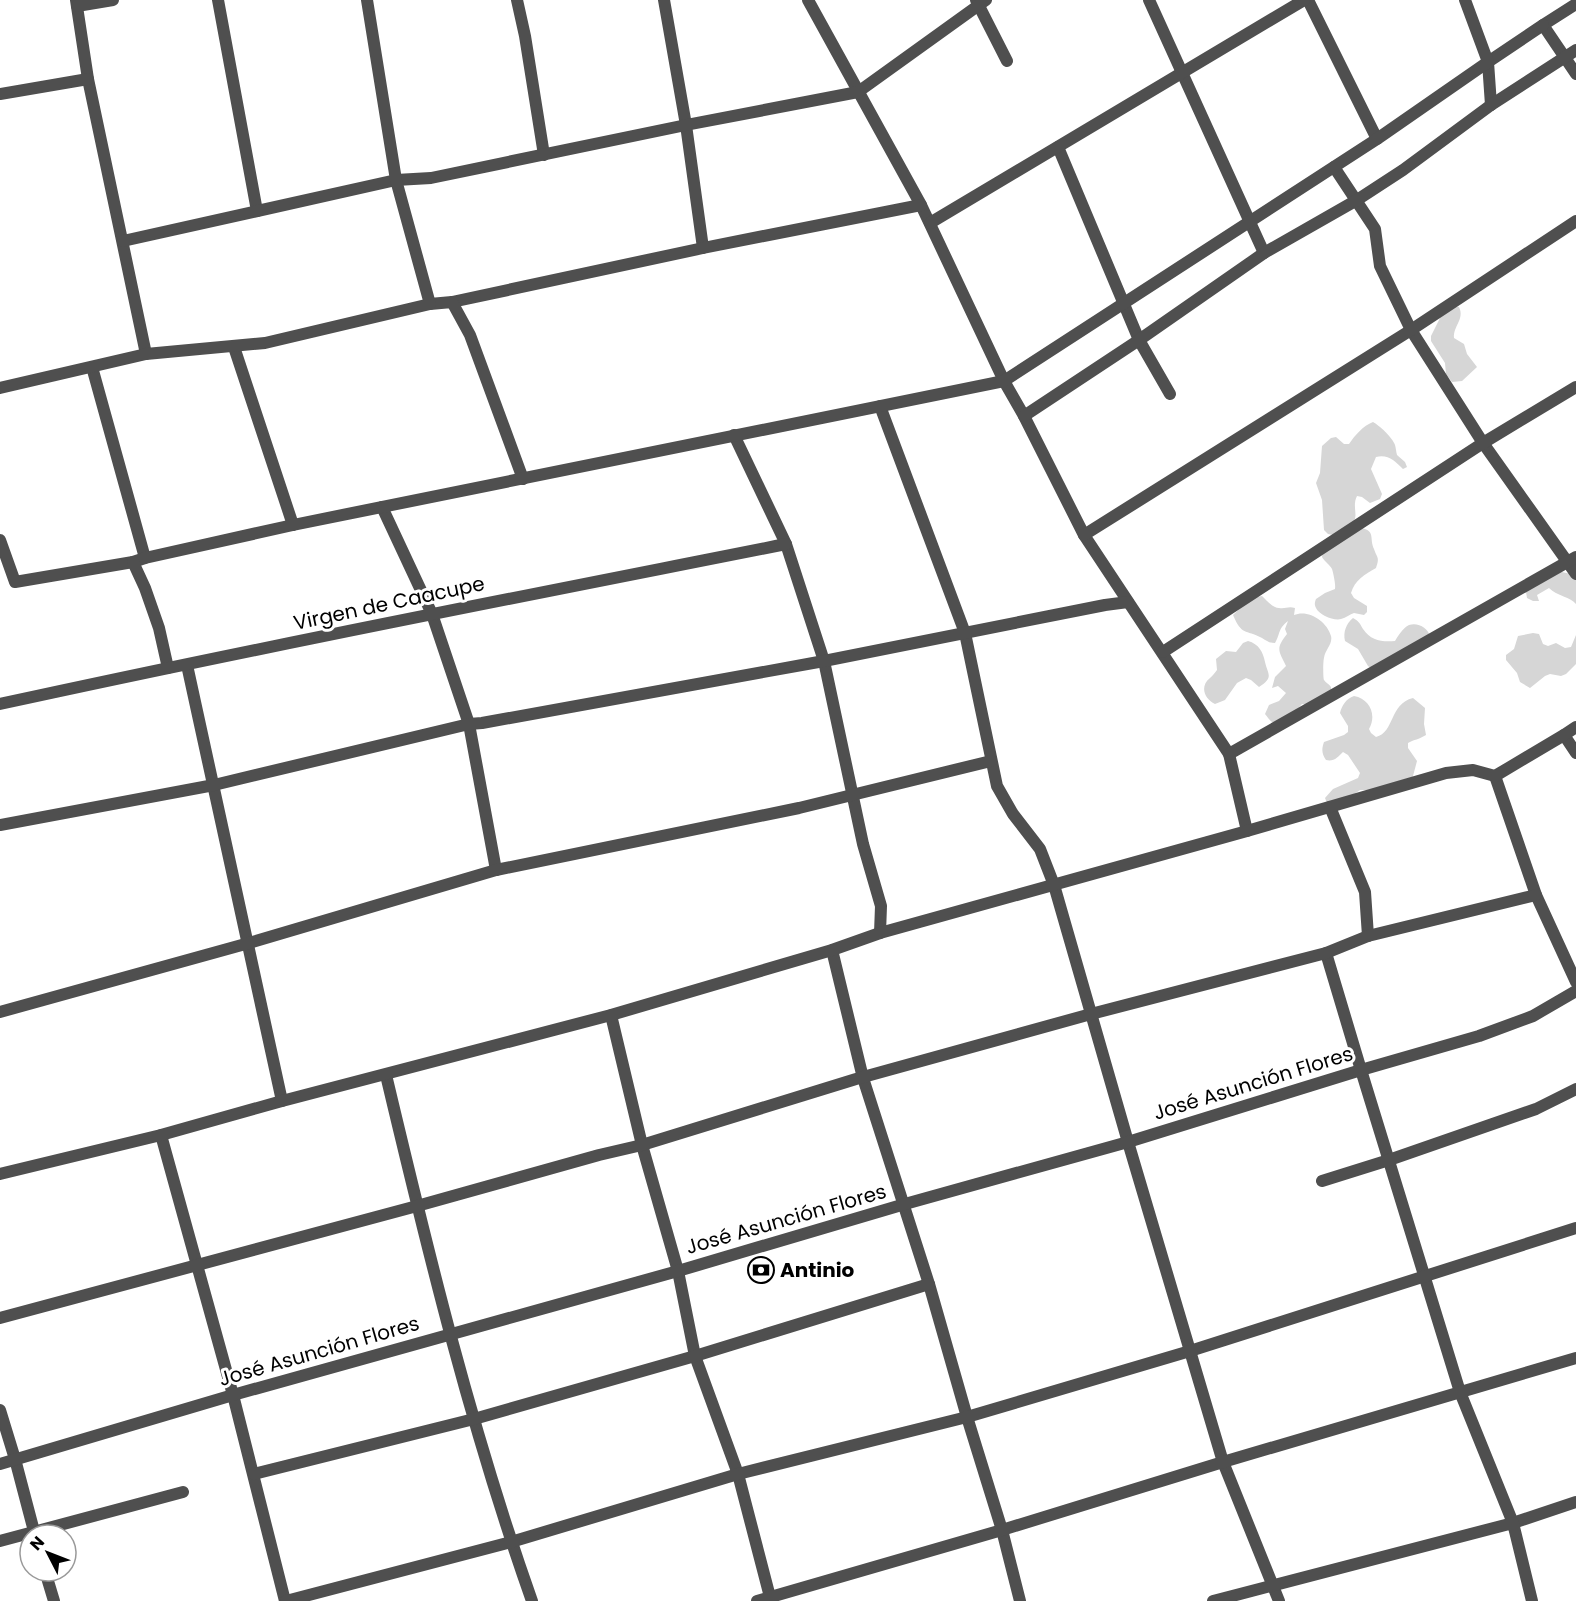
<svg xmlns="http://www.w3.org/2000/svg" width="1576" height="1601" viewBox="0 0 1576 1601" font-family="Poppins,sans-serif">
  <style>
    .green { fill: #d6d6d6 }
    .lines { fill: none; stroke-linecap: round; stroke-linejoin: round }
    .minor { stroke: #4f4f4f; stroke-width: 12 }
    .tertiary { stroke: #4f4f4f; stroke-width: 12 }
    .labels { text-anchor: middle; stroke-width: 6; stroke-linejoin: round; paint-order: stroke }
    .street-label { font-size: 20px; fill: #000; stroke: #fff }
    .poi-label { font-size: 20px; font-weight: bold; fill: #000; stroke: #fff; text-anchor: start }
  </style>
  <rect width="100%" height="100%" fill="#fff"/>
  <!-- green -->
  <g class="green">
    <path d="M1454,306L1459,307C1465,319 1453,326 1454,338L1464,344L1467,354L1477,367L1462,381L1452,382L1446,374L1445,363L1431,341V336L1441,316Z"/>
    <path d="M1373,422C1379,425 1393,438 1395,445C1396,448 1396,452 1397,455L1405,462L1407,467L1403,469C1395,461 1388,454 1376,457L1371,469L1382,494L1380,499L1370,503L1362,497L1357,496C1352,506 1358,514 1354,521C1350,527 1339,532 1333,535L1328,534L1324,530L1322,500L1316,483L1320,473L1322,446L1331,438L1336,437L1344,444H1349C1355,435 1363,426 1373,422Z"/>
    <path d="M1361,528C1376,531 1369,538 1374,549C1377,558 1380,557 1376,568C1364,575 1355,580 1351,593L1354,598L1367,606V612L1364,615L1354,613C1350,614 1346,618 1341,619C1334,621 1319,615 1316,608C1314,604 1315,602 1316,599L1325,593L1335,589C1336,585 1333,572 1332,569C1330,565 1324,561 1322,557L1323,551Z"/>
    <path d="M1557,571L1576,575V604C1571,597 1557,596 1549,588L1537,595L1539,601H1533L1527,598L1526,592Z"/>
    <path d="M1262,596C1266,600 1273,608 1279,608C1286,609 1288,606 1295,608L1294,615C1308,609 1327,621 1331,636C1333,644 1325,650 1324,658C1323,661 1323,678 1324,680C1326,683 1329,684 1331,687V702L1323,706L1302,704C1297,710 1281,726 1272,722C1270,721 1267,716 1265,714L1269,705L1279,701L1286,693L1278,686L1272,688L1275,677L1286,666C1279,651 1275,649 1287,634L1285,629L1288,621C1277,630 1281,633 1275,643C1269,643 1267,641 1262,638C1245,629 1242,636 1233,615L1251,598Z"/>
    <path d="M1353,618C1359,621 1360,624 1363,629C1371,641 1382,642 1395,641C1398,636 1403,628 1409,625C1418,622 1428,628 1430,636L1372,669L1368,666L1358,649L1345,641C1343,632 1346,624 1353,618Z"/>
    <path d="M1533,633L1539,634L1543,644L1548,646L1556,643L1565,648L1571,647L1576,635V664L1566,674L1561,676L1550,674L1545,676L1530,688L1520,682L1517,673L1506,660V655L1514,649L1518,636Z"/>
    <path d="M1248,641C1259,644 1263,652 1265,662C1268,675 1274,677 1259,687L1251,680L1246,678L1237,683L1225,700L1215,704C1205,699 1199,687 1210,678C1213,675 1215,673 1217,670L1216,659L1226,651L1236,652L1243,643Z"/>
    <path d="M1354,696C1370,699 1377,715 1369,729L1371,733L1376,737C1395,732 1389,704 1413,698L1425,708L1424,724L1426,735C1418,740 1415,739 1408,743V748L1417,761L1413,776L1411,781L1376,790H1360L1347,799L1327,803L1325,798L1333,789L1358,778L1360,773L1348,755L1343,752C1338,757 1334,762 1326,760C1321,753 1322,748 1324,742L1344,735L1348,732V726L1340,713C1342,705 1346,699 1354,696Z"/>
  </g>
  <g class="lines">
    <!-- minor -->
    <g class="minor">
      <path d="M76,0L88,79L146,354"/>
      <path d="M218,0L257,211"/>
      <path d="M517,0L525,36L544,155"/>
      <path d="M664,0L686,125L703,248"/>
      <path d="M808,0L921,205L1004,381L1024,416L1084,535L1229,754L1247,831"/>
      <path d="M976,0L1007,61"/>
      <path d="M1149,0L1264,253"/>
      <path d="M1308,0L1377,139"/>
      <path d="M1576,4L1543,25L1576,74"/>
      <path d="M77,6L113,0"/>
      <path d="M0,94L88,79"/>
      <path d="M1491,105L1488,62L1543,25"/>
      <path d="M1058,147L1139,340L1170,394"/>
      <path d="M1334,167L1375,229L1380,266L1411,330L1483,443L1576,574"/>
      <path d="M930,223L1304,0"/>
      <path d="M123,241L396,180L431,178L686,125L858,92L986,0"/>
      <path d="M452,302L703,248L921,205"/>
      <path d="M430,304L452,302L470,335L523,479"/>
      <path d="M234,347L293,525"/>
      <path d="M92,367L145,558"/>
      <path d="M0,388L146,354L265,343L430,304L396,180L367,0"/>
      <path d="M880,406L965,633L997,786L1013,814L1040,849L1054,885L1128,1142L1223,1462L1279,1601"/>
      <path d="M1024,416L1139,340L1264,253L1357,200L1403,170L1491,105L1576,50"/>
      <path d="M734,435L786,544L824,661L863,844L881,906L880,933"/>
      <path d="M382,507L432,614L469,724L496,870"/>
      <path d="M1084,535L1411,330L1576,221"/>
      <path d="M0,540L15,582L133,562L145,558L293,525L1004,381L1377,139L1488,62L1465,0"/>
      <path d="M133,562L145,588L159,628L168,668"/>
      <path d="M1163,652L1483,443L1576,387"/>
      <path d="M187,665L282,1101"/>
      <path d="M0,704C261,647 524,596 786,544"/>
      <path d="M1564,735L1576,753"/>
      <path d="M1229,754L1576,557"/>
      <path d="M1495,776L1536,895L1576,982"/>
      <path d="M1330,807L1365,892L1368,936"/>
      <path d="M0,825L214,785L469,724L482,723L824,661L1105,605L1128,602"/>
      <path d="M832,950L863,1078L929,1284L967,1417L1002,1530L1020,1601"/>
      <path d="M1326,953L1361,1070L1460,1392L1513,1523L1576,1502"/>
      <path d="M0,1012L249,943L496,870L799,808L991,761"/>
      <path d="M611,1015L642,1145L678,1271L695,1356L738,1474L770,1597L772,1601"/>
      <path d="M386,1075C428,1252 471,1429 532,1601"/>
      <path d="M161,1135L233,1395L285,1601"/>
      <path d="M0,1174L161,1135L282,1101L611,1015L832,950L880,933L1247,831L1446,773L1473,770L1495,776L1564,735L1576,727"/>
      <path d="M1322,1181L1389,1160L1536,1109L1576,1089"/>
      <path d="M0,1318L417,1206L599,1155L642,1145L856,1079L1091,1014L1326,953L1368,936L1536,895"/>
      <path d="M0,1410L15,1459L35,1535"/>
      <path d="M254,1474L474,1419L695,1356L929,1284"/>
      <path d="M0,1541L183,1492"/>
      <path d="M45,1571L54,1601"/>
      <path d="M286,1601L511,1542L738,1474L967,1417L1190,1351L1576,1228"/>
      <path d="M757,1601L1002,1530L1223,1462L1576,1358"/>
      <path d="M1213,1601L1513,1523L1532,1601"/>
    </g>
    <!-- tertiary -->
    <path class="tertiary" d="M0,1464L233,1395L678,1271L905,1204L1128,1142L1361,1070L1479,1036L1533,1016L1576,991"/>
  </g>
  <!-- icons -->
  <defs>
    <symbol id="bank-ring" viewBox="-11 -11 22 22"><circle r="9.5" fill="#fff" stroke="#000" stroke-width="1.5"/><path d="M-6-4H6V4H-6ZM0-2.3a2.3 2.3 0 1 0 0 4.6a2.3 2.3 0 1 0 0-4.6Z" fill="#000"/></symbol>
  </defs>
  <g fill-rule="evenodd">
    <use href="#bank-ring" x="746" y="1255" width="30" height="30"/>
  </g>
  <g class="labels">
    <!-- street labels -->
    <g class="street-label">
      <text transform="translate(389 603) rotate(-12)" y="7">Virgen de Caacupe</text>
      <text transform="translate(1253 1083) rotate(-17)" y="7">José Asunción Flores</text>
      <text transform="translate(786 1219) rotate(-16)" y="7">José Asunción Flores</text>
      <text transform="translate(319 1351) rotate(-16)" y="7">José Asunción Flores</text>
    </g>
    <!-- poi labels -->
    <g class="poi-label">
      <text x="780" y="1277">Antinio</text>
    </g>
  </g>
  <!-- north arrow -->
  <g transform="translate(48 1553) rotate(312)"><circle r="28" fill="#ffffff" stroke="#999999" stroke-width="1.5"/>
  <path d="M0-4.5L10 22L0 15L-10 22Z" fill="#000000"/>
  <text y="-9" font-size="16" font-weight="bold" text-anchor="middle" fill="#000000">N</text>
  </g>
</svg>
